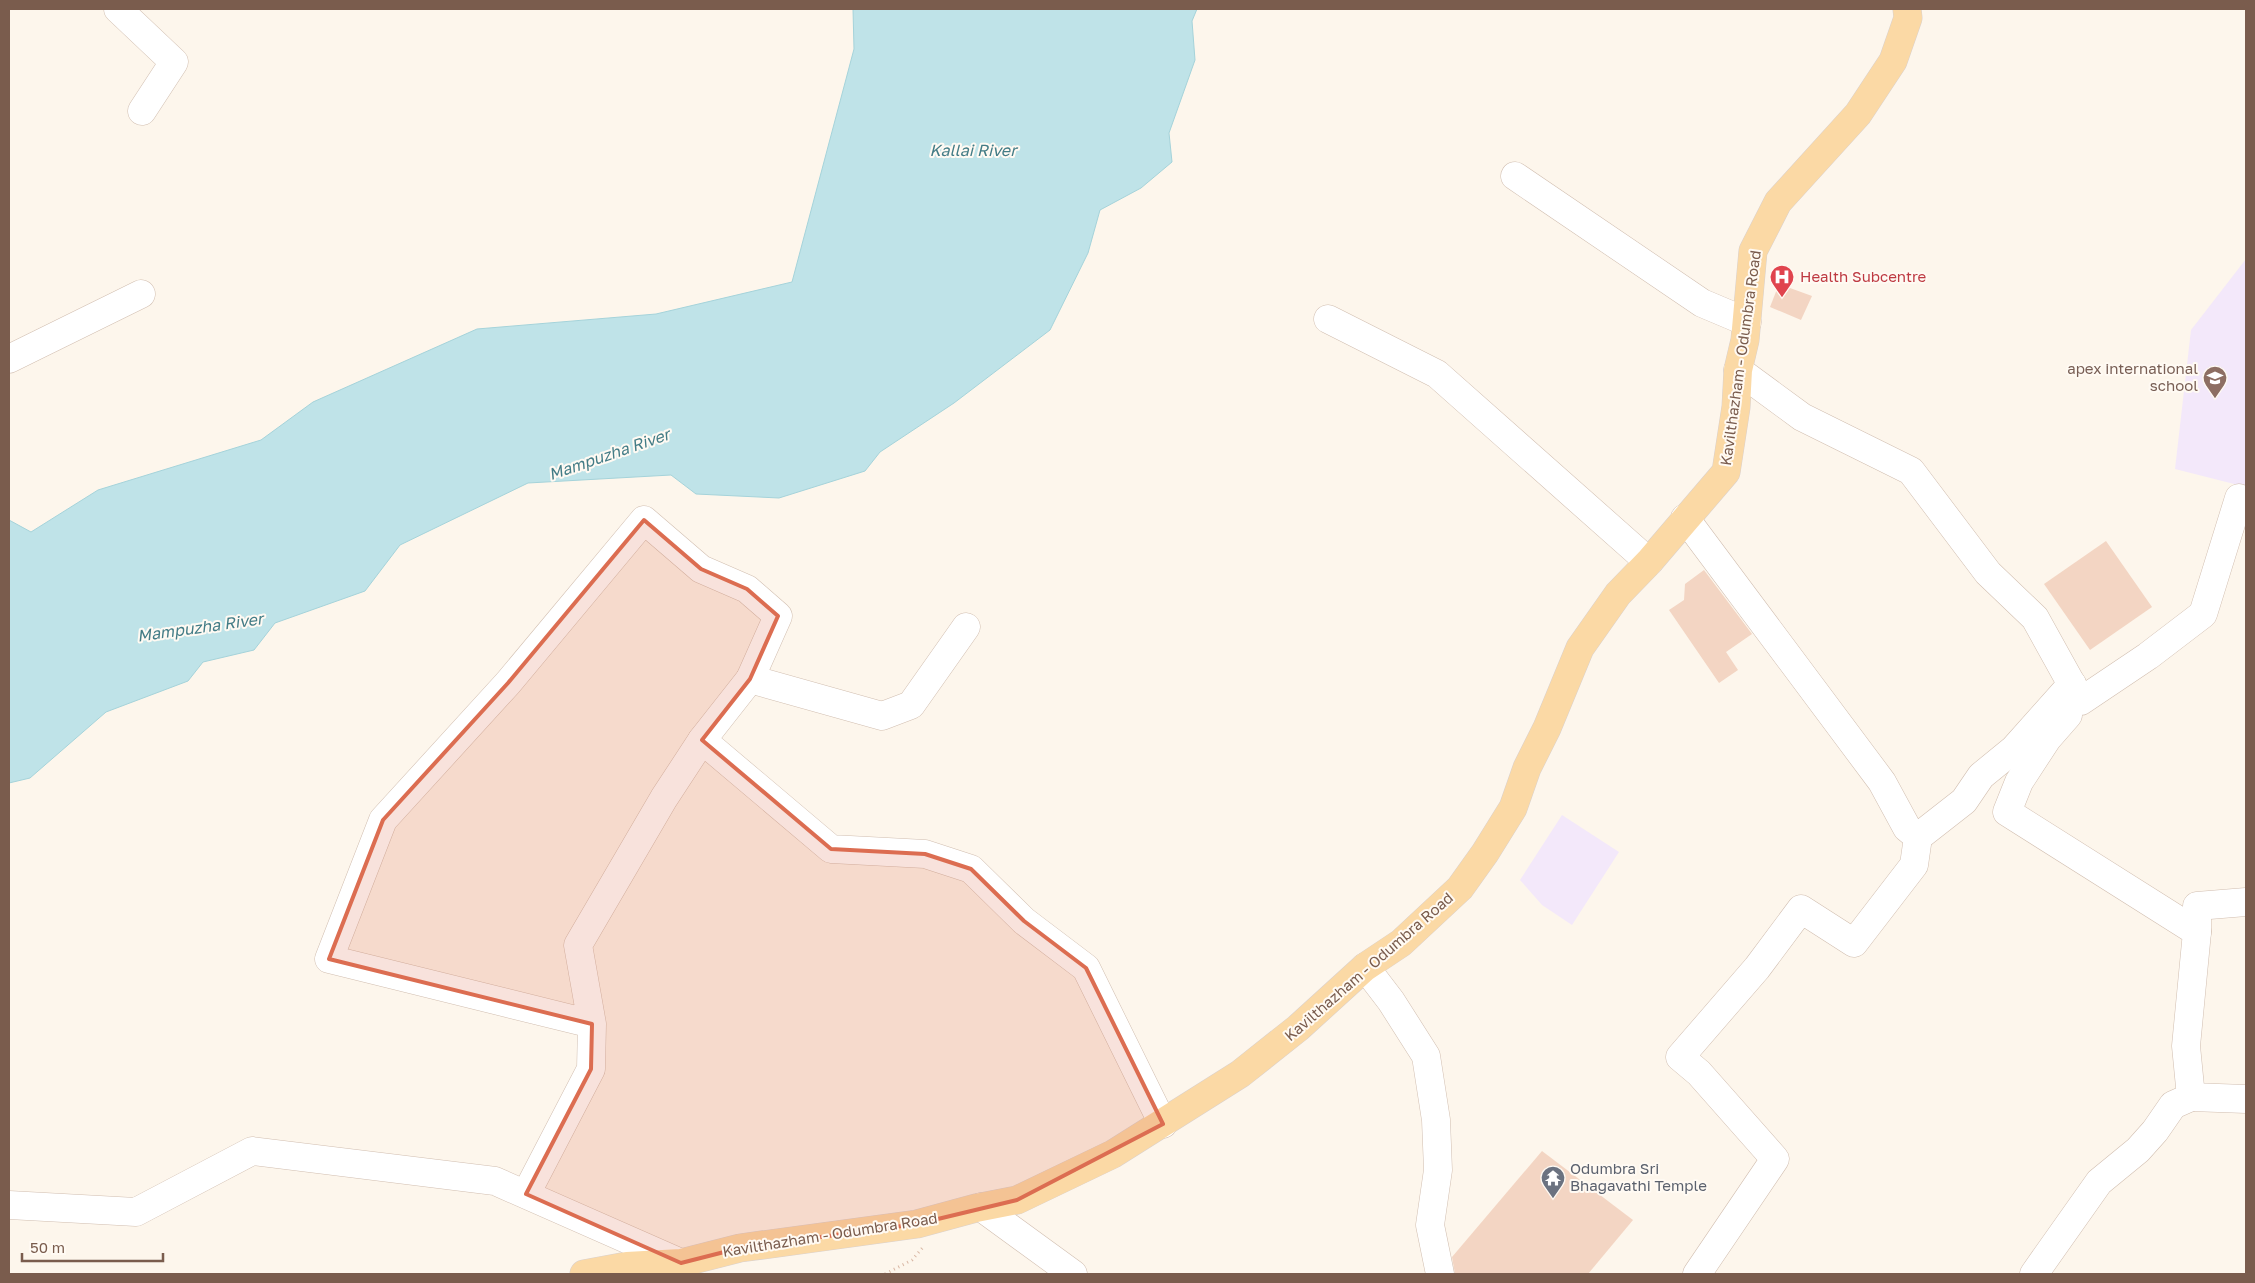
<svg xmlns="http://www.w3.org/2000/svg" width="2255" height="1283" viewBox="0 0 2255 1283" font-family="'Golos Text',sans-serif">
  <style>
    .education { fill: #f3e8fa }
    .water { fill: #bfe3e8; stroke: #a5d3da }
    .building { fill: #f3d5c3 }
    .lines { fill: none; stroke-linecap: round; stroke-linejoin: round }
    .minor-casing { stroke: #d1beb0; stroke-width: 29 }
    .major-casing { stroke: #dad1cd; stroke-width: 29 }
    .path { stroke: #d9b8a5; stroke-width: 3; stroke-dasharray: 1 4; stroke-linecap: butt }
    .minor { stroke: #fff; stroke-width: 28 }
    .major { stroke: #fbd9a5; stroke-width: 28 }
    .marked { fill: #dc6d51; fill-opacity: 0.2; stroke: #dc6d51; stroke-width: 4; stroke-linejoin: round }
    .labels { text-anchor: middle; stroke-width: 4; stroke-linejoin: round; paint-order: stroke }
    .health-label { font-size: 15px; fill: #be3a42; stroke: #fffaf3; text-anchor: start }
    .street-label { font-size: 15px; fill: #7a5c4d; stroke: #fffaf3 }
    .education-label { font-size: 15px; fill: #785e54; stroke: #fffaf3; text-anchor: end }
    .worship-label { font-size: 15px; fill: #5b616d; stroke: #fffaf3; text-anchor: start }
    .water-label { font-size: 16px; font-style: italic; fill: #437c86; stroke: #fffaf3 }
  </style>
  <rect width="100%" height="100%" fill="#fdf6ec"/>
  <!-- education -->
  <g class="education">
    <path d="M2246,259V487L2175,469L2191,330Z"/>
    <path d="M1562,815L1619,852L1572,925L1542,905L1520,880Z"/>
  </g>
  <!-- water -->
  <path class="water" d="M853,9H1197L1192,21L1195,60L1169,133L1172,162L1141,188L1100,210L1088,253L1050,330L954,403L880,452L865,471L779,498L696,494L671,475L528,483L400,545L365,591L275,623L254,650L203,662L188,681L106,712L30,778L9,783V520L31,532L98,490L261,440L313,402L477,329L656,314L792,282L854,49Z"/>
  <!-- building -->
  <g class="building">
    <path d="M1779,284L1812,296L1801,320L1770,307Z"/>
    <path d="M2106,541L2152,607L2090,650L2044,584Z"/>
    <path d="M1704,570L1752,634L1726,652L1738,670L1719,683L1669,610L1684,600L1685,584Z"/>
    <path d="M1542,1151L1633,1220L1588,1274H1455L1452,1257Z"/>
  </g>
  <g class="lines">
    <defs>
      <g id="minor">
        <path d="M118,9L174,62L142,111"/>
        <path d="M1515,176L1702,303L1747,322"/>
        <path d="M1328,319L1437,374L1649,562"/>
        <path d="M9,359L141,294"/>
        <path d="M1738,370L1802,417L1911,471L1988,573L2035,618L2081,701L2148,656L2203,614L2239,498"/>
        <path d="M1685,518L1882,782L1907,828L1918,837L1964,801L1981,776L2014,749L2072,684"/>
        <path d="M750,679L882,716L911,705L966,627"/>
        <path d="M2068,715L2047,739L2019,782L2007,812L2197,932L2186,1046L2191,1097L2246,1099"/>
        <path d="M702,740L831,849L925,854L971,869L1024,921L1086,968L1163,1124"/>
        <path d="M2197,932V906L2246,902"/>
        <path d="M1365,967L1391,1001L1426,1056L1436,1120L1438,1170L1430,1225L1440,1274"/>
        <path d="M526,1194L591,1069L592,1024L578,945L664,798L702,740L750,679L778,616L747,589L701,569L644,520L508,683L383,820L329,959L592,1024"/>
        <path d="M9,1205L136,1212L252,1151L495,1181L681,1263"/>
        <path d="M981,1207L1073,1274"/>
        <path d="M1697,1274L1775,1159L1699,1073L1680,1057L1757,968L1801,909L1854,943L1914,865L1918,837"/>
        <path d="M2034,1274L2099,1182L2138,1150L2155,1131L2173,1105L2191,1097"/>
      </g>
      <path id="major" d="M584,1274L627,1266L681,1263L740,1248L917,1224L976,1208L1017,1200L1113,1154L1240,1074L1298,1028L1365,967L1401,943L1460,888L1485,853L1513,808L1527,768L1547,728L1580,648L1618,594L1649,562L1726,472L1736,407L1738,370L1745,340L1753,251L1778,202L1858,114L1893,61L1908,18L1907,9"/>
    </defs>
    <!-- minor casing -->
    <use href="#minor" class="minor-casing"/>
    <!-- major casing -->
    <use href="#major" class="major-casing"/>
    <!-- path -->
    <path class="path" d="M885,1274L912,1260L924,1246"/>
    <!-- minor -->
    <use href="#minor" class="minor"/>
    <!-- major -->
    <use href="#major" class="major"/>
  </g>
  <!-- marked area -->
  <path class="marked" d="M644,520L701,569L747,589L778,616L750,679L702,740L831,849L925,854L971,869L1024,921L1086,968L1163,1124L1017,1200L917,1224L740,1248L681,1263L526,1194L591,1069L592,1024L329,959L383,820L508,683Z"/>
  <!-- icons -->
  <defs>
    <symbol id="hospital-pin" viewBox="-11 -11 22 30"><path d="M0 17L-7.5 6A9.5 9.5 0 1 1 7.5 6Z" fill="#e0444e" stroke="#fffaf3"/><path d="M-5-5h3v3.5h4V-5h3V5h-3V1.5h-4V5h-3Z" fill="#fff"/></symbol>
    <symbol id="school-pin" viewBox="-11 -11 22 30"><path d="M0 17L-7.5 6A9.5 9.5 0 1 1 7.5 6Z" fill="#8d6e63" stroke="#fffaf3"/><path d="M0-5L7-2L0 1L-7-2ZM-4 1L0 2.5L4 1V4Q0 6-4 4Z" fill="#fff"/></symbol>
    <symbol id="temple-pin" viewBox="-11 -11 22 30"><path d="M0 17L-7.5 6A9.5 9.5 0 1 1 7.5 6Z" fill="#6b7280" stroke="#fffaf3"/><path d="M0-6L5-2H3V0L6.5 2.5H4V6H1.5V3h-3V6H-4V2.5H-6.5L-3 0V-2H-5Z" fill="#fff"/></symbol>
  </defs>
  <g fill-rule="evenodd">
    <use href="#hospital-pin" x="1768" y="263" width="28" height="38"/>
    <use href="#school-pin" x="2201" y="364" width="28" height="38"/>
    <use href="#temple-pin" x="1539" y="1164" width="28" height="38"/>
  </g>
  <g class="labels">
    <!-- health labels -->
    <g class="health-label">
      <text x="1800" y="282">Health Subcentre</text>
    </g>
    <!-- street labels -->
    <g class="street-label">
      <text transform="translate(1741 358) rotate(-82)" y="5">Kavilthazham - Odumbra Road</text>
      <text transform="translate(1369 967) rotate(-41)" y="5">Kavilthazham - Odumbra Road</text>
      <text transform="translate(830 1235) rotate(-9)" y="5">Kavilthazham - Odumbra Road</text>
    </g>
    <!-- education labels -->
    <g class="education-label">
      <text x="2198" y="374">apex international<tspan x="2198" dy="17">school</tspan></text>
    </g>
    <!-- worship labels -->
    <g class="worship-label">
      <text x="1570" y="1174">Odumbra Sri<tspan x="1570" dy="17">Bhagavathi Temple</tspan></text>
    </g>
    <!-- water labels -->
    <g class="water-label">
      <text x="973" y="156">Kallai River</text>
      <text transform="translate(609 454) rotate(-19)" y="6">Mampuzha River</text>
      <text transform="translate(200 627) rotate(-8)" y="6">Mampuzha River</text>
    </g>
  </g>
  <!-- border -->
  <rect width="2255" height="1283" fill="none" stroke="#7a5c4d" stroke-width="20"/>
  <!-- scale -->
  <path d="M22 1253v8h141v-8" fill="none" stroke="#7a5c4d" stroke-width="2.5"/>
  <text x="30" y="1253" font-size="15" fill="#7a5c4d" stroke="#fffaf3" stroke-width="4" paint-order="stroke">50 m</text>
</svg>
